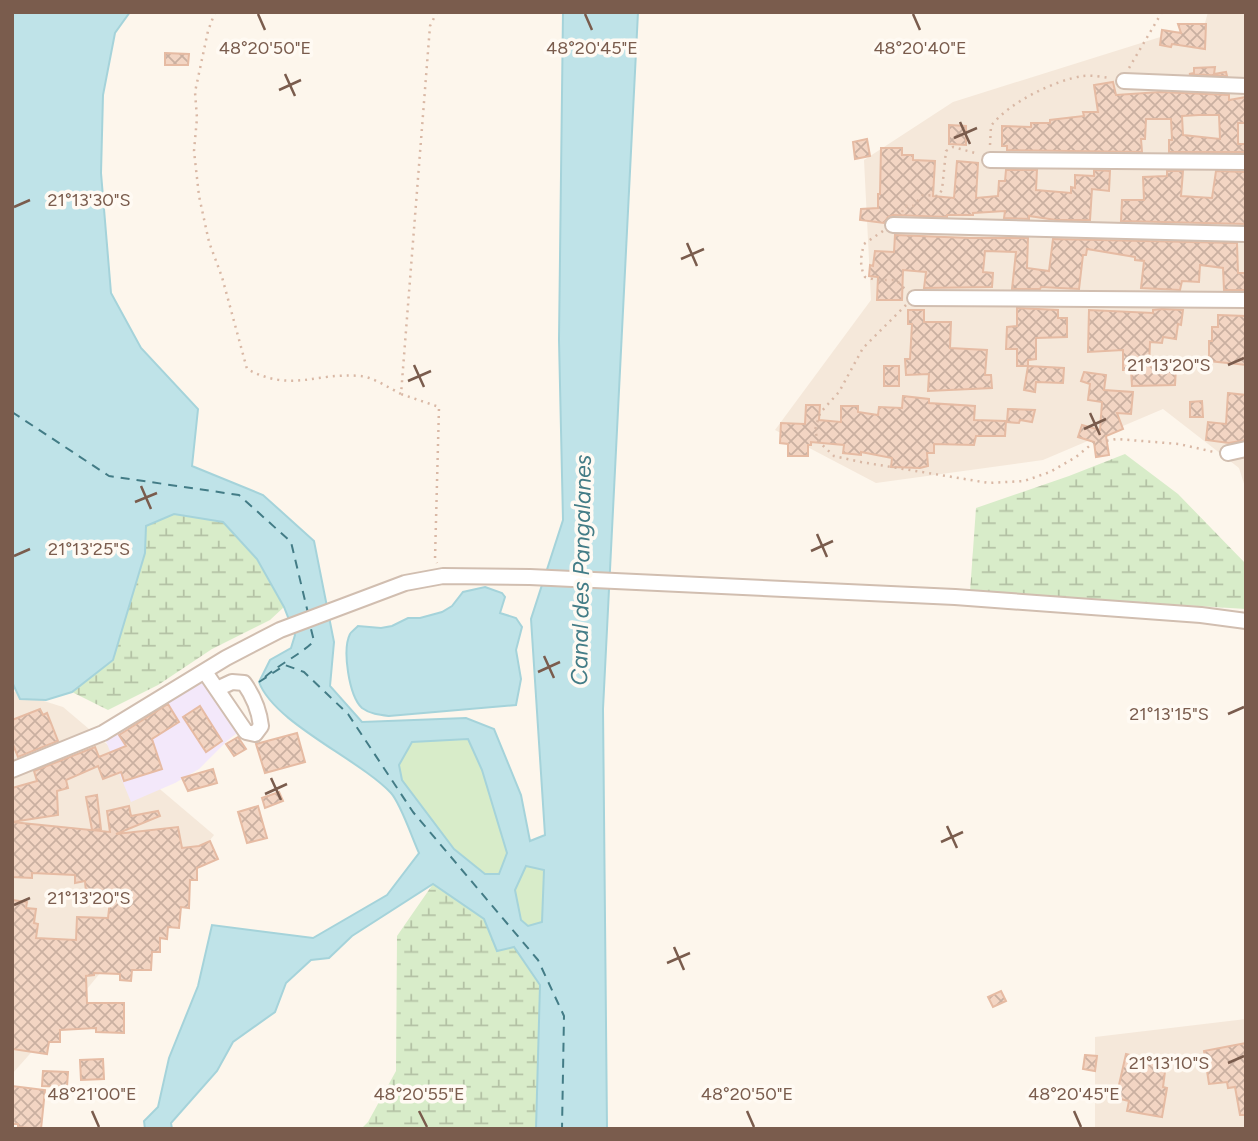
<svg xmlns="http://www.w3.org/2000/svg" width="1258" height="1141" viewBox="0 0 1258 1141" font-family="Figtree,sans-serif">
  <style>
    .residential { fill: #f5e8da }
    .education { fill: #f3e8fa }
    .grass { fill: #d8ecc9 }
    .wetland { fill: url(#wetland-marsh) }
    .water { fill: #bfe3e8; stroke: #a5d3da; stroke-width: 2; fill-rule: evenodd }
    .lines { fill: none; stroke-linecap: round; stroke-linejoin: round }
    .ferry { stroke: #437c86; stroke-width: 2; stroke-dasharray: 9 7; stroke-linecap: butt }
    .building { fill: url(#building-cross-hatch); stroke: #e6bba3; stroke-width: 2; fill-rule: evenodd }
    .minor-casing { stroke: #d1beb0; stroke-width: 18 }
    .path { stroke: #d9b8a5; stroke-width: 2.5; stroke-dasharray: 2 5; stroke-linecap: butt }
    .minor { stroke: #fff; stroke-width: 14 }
    .ticks { fill: none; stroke: #7a5c4d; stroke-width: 2.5 }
    .labels { text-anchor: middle; stroke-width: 7; stroke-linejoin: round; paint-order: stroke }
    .water-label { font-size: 23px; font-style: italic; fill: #437c86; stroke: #fffaf3 }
    .ticks-label { font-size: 18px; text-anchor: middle; fill: #7a5c4d; stroke: #fffaf3; stroke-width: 7; stroke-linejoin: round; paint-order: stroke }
  </style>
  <defs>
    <pattern id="wetland-marsh" width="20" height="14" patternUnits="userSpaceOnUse" patternTransform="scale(1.75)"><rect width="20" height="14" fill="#d8ecc9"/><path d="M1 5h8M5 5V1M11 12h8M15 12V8" fill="none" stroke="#b4c2a5"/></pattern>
    <pattern id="building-cross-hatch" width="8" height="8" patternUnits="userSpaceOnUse" patternTransform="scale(1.75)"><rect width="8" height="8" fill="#f3d5c3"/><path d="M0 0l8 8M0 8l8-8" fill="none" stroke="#cab0a1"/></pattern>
  </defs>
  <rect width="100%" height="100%" fill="#fdf6ec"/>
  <!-- residential -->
  <g class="residential">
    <path d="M1208,12H1246V490L1239,468L1163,409L1043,460L876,483L775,430L871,300L864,160L953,102L1205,23Z"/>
    <path d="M12,691L63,707L214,835L77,1001L12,1074Z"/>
    <path d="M1246,1019V1129H1095V1037Z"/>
  </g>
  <!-- education -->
  <path class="education" d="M204,682L241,730L228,740L199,769L175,783L131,802L105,739Z"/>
  <!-- grass -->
  <g class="grass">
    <path d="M468,738L482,770L507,854L499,875L485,874L454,849L402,780L399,765L412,742Z"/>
    <path d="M525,866L544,869L542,923L528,926L521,920L515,890Z"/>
  </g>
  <!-- wetland -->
  <g class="wetland">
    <path d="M1125,454L1178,494L1246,564V609L970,592L976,508L1069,476Z"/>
    <path d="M173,514L223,522L257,559L284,607L270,620L212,649L158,685L108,710L72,692L113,660L145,553L146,526Z"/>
    <path d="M433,884L484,919L497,951L514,947L540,985L536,1129H361L368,1122L396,1071L397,936Z"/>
  </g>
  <!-- water -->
  <g class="water">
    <path d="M12,12H130L115,33L103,95L101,173L111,293L141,348L198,409L192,466L263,495L314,541L334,642L330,686L362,722L466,718L494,729L521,795L530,841L545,835L531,619L563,520L559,340L563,12H638L603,709L607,1129H536L540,985L514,947L497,951L484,919L433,884L352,936L329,958L311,960L286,983L275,1012L233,1042L217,1071L171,1123L172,1129H145L144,1121L158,1107L169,1058L198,986L212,925L313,938L387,895L419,853C412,838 401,804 391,793C359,759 274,723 259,682L270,660L291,648L295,635L284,607L257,559L223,522L174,514L146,526L145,553L113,660L72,692L46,700L20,699L12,682ZM468,739L482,770L507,853L499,874H485L454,849L402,780L399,765L412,742ZM526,866L544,870L542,922L528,926L521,920L515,890Z"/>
    <path d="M485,587L502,593L505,597L500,613L516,618L522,627L516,650L521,679L516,705L389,716C380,715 370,714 362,708C349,696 342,650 350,634C350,633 357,627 358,626L381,628L392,626L408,618H420L442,612L452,606L463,592Z"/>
  </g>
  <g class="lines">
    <!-- ferry -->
    <g class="ferry">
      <path d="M12,412L109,476L239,495L291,542L308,613"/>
      <path d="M265,677C281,663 300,655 314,641L310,625"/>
      <path d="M259,682L285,665L304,672L348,714L413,812L538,960L564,1016L562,1129"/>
    </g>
  </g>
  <!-- building -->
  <g class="building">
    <path d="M1178,24H1206L1205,49L1172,44L1171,47L1160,45L1162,30L1181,33Z"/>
    <path d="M165,53L189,54L188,65H165Z"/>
    <path d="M1215,67L1214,74L1226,72L1227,76L1189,74L1194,73V68Z"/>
    <path d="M1113,82L1116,95L1160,92L1229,95V100L1246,97V123H1238V144H1246V152H1169V140H1172L1171,119H1146L1145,139H1141L1142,152L1007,150V146H1002V126L1031,127V123H1050V120L1084,116L1083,112H1098L1094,85ZM1199,115H1219L1220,139L1183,135L1182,116Z"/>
    <path d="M949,125L966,126V145L949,144Z"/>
    <path d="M867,139L870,156L855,159L853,142Z"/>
    <path d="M881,148H902V155H913V160L935,161L933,196L954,198L957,161L978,163L976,198L998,196L999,181H1005L1006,170H1037L1036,190L1071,193V187L1075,188V175L1094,176V170L1110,171L1109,191L1092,189L1090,220H1056L1029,216V219L1004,218L1005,211L973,213V215H947V217L893,215L888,217L884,223L860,220L861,209L878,208V194H880Z"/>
    <path d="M1167,171H1183L1181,196L1212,198L1216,171L1246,172V224L1121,221L1122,200H1144L1143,177L1167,176Z"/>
    <path d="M895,235L969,238H1028L1027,268L1049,271L1053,239L1237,243L1238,273H1246V290H1224L1223,268L1200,265L1199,282L1182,281L1180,290L1141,288L1144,261L1135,260V257L1087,249L1086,255H1083L1079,289L1041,287L1040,289H1012L1016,252L985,251L983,272L993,273L992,287L924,288L926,272L903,270L902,300H877L878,277L869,276L870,265L873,266L875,251L894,252Z"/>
    <path d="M1017,308L1058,310V318H1067V337L1036,338V359L1028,360V366H1017V349H1006L1007,327L1017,326Z"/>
    <path d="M1162,309L1183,310L1181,325L1178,324L1176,339L1163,337L1162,343L1150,342L1149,366L1176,368L1175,385L1132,386L1131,370H1123V350L1088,352L1089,310L1153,313V310Z"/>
    <path d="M908,310H924V322H951L950,348L987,350L985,375H991L992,388L928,391L929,374L906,375L905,359H910L912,324H908Z"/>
    <path d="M1218,315L1246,316V365L1209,361V341H1212V327H1218Z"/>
    <rect x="884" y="366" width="15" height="20"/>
    <path d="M1028,366L1064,368L1063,383L1036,382L1035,392L1024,390Z"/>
    <path d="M1084,372L1106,375L1104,390L1133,392L1131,414L1117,413L1123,429L1106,436L1109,455L1096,457L1094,442L1078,437L1082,425L1100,430L1102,402L1088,400L1090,384L1081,381Z"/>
    <path d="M1228,393L1246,395V440L1229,443L1206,440L1208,422L1226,424Z"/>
    <path d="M903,396L929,399V403L975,406L974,420L1006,421L1005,436H976L974,445L934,444V453H927L928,466L920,468L891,467L892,458L861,452V455L843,453L844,445L811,442V445H808V456H788V444L780,443L781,423L805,424L806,405H820L819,420L841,422V406H858V412L878,415L879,407L902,408Z"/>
    <path d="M1202,401L1203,417H1190V402Z"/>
    <path d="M1008,409L1035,410L1032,422L1020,420L1019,423L1007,422Z"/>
    <path d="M168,704L179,722L152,739L162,769L124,781L121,772L103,779L98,766L66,780L68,788L57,791L58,815L12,822L110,832L107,811L129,806L131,816L158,811L160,816L116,834L178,827L182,848L199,846L210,841L218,859L197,868V880H190L189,908L181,907L179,928L168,927L167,939L160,938V952H152L151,970H132L131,981L120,980V974L94,973V975L86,976L87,1003H124V1033L96,1032V1028L60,1030V1042H49L47,1054L12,1049V900L27,902L26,908L36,909L34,923L38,924L36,938L76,940L77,917L108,918L111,892L86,893L85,881L75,883V875L32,873V878L12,877V788L37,781L34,771L95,747L99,757L126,746L119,735Z"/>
    <path d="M200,706L222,741L206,752L183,717Z"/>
    <path d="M40,709L43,715L47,713L58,741L18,757L12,742V720Z"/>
    <path d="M297,733L305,762L265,773L256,744Z"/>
    <path d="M238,737L246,749L234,756L226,744Z"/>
    <path d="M213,769L217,783L188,791L182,778Z"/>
    <path d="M279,792L283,801L265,808L262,798Z"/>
    <path d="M97,795L101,829L92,830L86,797Z"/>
    <path d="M258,806L267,838L247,843L238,812Z"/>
    <path d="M1001,991L1006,1001L993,1007L988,997Z"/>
    <path d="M1246,1043V1115H1240L1235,1087L1228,1088L1227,1082L1209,1084L1204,1051Z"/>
    <path d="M1126,1054L1138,1057L1137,1060L1166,1064L1163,1087L1167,1088L1162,1117L1127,1111L1129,1101L1116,1098Z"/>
    <path d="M1085,1055L1097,1056L1095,1071L1083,1069Z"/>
    <path d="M103,1059L104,1079L81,1080L80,1060Z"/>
    <path d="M43,1071L68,1072L67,1087L42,1086Z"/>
    <path d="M12,1086L45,1090L41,1129L18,1127V1124H12Z"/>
  </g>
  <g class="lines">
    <defs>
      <g id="minor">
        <path d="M1124,81L1246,86"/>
        <path d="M990,160L1246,162"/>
        <path d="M893,225L1246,234"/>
        <path d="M915,298L1246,300"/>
        <path d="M1228,453L1246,449"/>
        <path d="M205,672L246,732L255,734L261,726C259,709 254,697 244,683L232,682L217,689"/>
        <path d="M12,770L103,733L226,658L280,630L405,583L443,576L530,577L955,597L1201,615L1246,621"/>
      </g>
    </defs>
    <!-- minor casing -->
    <use href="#minor" class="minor-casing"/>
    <!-- path -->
    <g class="path">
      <path d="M215,12L208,31L195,92L197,118L194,151L199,196L209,242L222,277L247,369C292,393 316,372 360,376C373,377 389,388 401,394"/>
      <path d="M437,12L430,26L401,394L439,407L435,559L437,563"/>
      <path d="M1129,68L1162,12"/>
      <path d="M990,145L991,126C1008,103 1055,80 1083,76C1092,75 1102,77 1110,78"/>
      <path d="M902,212L905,206H913L923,195L938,196L942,190L946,151L953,147L979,154"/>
      <path d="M883,231L864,244C861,256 859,265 865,277L876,280H896L905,289"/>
      <path d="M906,305L863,348L839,392L820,413L815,430L818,441L834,456L861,462L989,483L1024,481L1050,472L1076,457L1093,443L1117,439L1179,444L1214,452"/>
    </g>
    <!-- minor -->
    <use href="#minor" class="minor"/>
  </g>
  <!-- ticks -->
  <path class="ticks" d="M258,14L265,30M585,14L592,30M913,14L920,30M285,74L295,96M279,90L301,80M960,122L970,144M954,138L977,128M14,207L30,200M687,243L697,266M681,259L704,249M414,365L424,387M1228,365L1244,358M408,381L431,371M1090,413L1100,435M1084,429L1106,419M141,486L151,509M135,502L157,493M817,534L827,557M811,551L833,541M14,556L30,549M544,656L554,678M538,672L560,662M1228,714L1244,707M271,778L281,800M265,794L287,784M947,826L957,848M941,842L963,832M14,905L30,898M674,947L684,970M667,963L690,953M1228,1063L1244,1056M92,1111L99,1127M419,1111L427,1127M747,1111L754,1127M1074,1111L1081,1127"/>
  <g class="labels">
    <!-- water labels -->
    <g class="water-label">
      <text transform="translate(581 570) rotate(-89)" y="8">Canal des Pangalanes</text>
    </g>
  </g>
  <g class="ticks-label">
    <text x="265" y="54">48°20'50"E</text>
    <text x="592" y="54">48°20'45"E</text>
    <text x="920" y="54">48°20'40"E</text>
    <text x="89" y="206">21°13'30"S</text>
    <text x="1169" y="371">21°13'20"S</text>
    <text x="89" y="555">21°13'25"S</text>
    <text x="1169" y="720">21°13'15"S</text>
    <text x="89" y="904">21°13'20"S</text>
    <text x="1169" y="1069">21°13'10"S</text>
    <text x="92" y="1100">48°21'00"E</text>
    <text x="419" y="1100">48°20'55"E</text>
    <text x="747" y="1100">48°20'50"E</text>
    <text x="1074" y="1100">48°20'45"E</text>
  </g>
  <!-- border -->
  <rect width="1258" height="1141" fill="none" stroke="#7a5c4d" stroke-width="28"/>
</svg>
